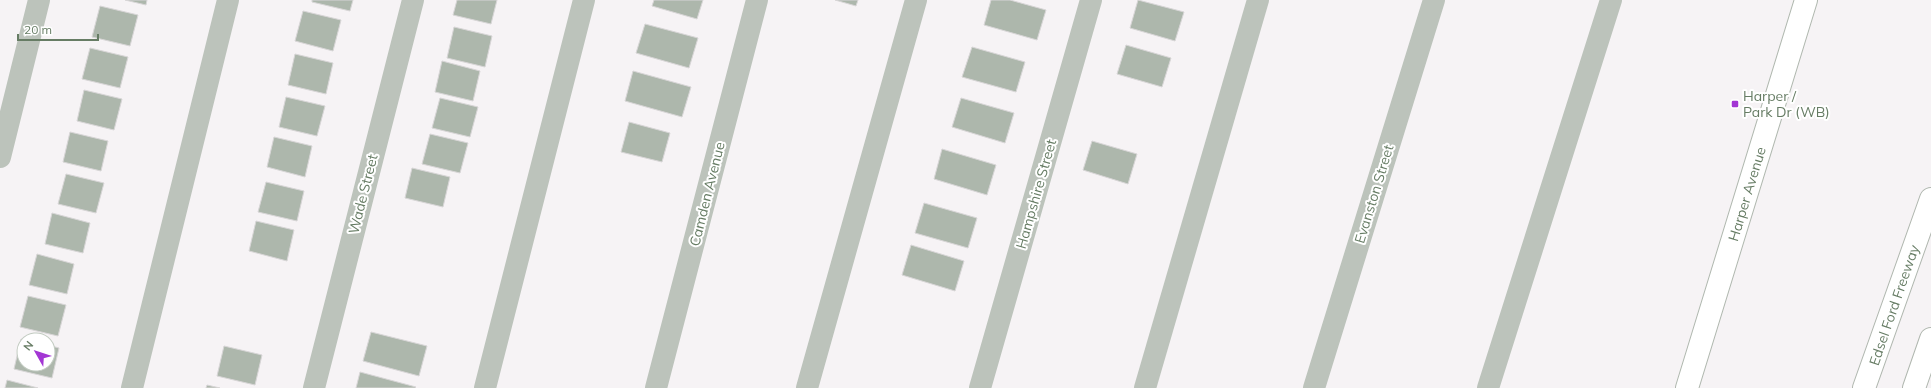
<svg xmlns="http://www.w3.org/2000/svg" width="1931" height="388" viewBox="0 0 1931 388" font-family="Mulish,sans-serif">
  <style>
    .building { fill: #adb7ac; stroke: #d8d6d7 }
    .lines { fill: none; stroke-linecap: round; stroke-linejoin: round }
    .major-casing { stroke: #b0b8af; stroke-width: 24 }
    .highway-casing { stroke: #b0b7af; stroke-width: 24 }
    .minor { stroke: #bcc3bb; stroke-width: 22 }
    .major { stroke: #fff; stroke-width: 22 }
    .highway { stroke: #fff; stroke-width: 22 }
    .poi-dot { fill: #a336d4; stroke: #fff; stroke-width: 1.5 }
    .labels { text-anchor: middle; stroke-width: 4; stroke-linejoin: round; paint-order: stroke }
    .poi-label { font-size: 14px; fill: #667c64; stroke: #fff; text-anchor: start }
    .street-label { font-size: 14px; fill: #667c64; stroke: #fff }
  </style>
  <rect width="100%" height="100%" fill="#f6f3f5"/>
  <!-- building -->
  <g class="building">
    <path d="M125,0H147L146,5Z"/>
    <path d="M312,0H353L350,11L312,2Z"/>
    <path d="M457,0H497L491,24L453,15Z"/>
    <path d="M654,0H703L697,19L652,6Z"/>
    <path d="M835,0H858L856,6Z"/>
    <path d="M991,0H1010L1046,10L1037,40L984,25Z"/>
    <path d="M1138,0L1184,12L1175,41L1130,28Z"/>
    <path d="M100,6L138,15L130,46L92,37Z"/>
    <path d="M303,11L341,20L333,51L295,41Z"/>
    <path d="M645,24L698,38L689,68L636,53Z"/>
    <path d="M454,27L492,36L485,67L447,58Z"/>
    <path d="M1126,45L1171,58L1162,87L1117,74Z"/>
    <path d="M972,47L1025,62L1016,92L962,77Z"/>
    <path d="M90,48L128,57L120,88L82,79Z"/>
    <path d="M295,54L333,63L326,94L288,85Z"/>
    <path d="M442,61L480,71L473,101L435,92Z"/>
    <path d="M633,71L691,87L682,117L625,101Z"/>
    <path d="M84,90L122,99L114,130L77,121Z"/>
    <path d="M286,97L325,106L317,136L279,127Z"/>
    <path d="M440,98L478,107L470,137L432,128Z"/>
    <path d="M961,98L1014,113L1005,143L952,127Z"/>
    <path d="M629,122L670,133L662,162L621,152Z"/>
    <path d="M70,132L108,141L101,171L63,162Z"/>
    <path d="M430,134L468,143L460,173L422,164Z"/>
    <path d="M274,137L312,146L305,177L267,167Z"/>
    <path d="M1092,141L1137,154L1128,184L1083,170Z"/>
    <path d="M942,149L996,165L987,195L934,179Z"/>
    <path d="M412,168L450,177L443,207L405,198Z"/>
    <path d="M66,174L104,183L96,213L58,204Z"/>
    <path d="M266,182L304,191L297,221L258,212Z"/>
    <path d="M924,203L977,218L968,248L915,233Z"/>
    <path d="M52,213L90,223L83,253L45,244Z"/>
    <path d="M256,221L294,230L287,261L249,251Z"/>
    <path d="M911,245L964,261L955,291L902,275Z"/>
    <path d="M37,254L74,264L67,294L29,285Z"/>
    <path d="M28,296L66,305L58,336L20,327Z"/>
    <path d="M371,332L427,346L419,376L363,361Z"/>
    <path d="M21,339L26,340H24V364H48V345L59,348L52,378L14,369Z"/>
    <path d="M224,346L262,355L255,385L217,376Z"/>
    <path d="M360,372L416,387L415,388H356Z"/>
    <path d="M7,380L38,388H5Z"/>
    <path d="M207,385L220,388H206Z"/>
  </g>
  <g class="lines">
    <defs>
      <path id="major" d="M1687,388L1806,0"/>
      <g id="highway">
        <path d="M1864,388L1931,199"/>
        <path d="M1914,388L1931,339"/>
      </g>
    </defs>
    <!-- major casing -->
    <use href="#major" class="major-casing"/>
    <!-- highway casing -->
    <use href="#highway" class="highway-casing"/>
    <!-- minor -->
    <g class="minor">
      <path d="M0,157L39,0"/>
      <path d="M132,388L228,0"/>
      <path d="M314,388L413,0"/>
      <path d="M485,388L584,0"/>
      <path d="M656,388L757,0"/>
      <path d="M807,388L916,0"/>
      <path d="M980,388L1091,0"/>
      <path d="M1145,388L1258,0"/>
      <path d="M1314,388L1434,0"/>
      <path d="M1488,388L1611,0"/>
    </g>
    <!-- major -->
    <use href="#major" class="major"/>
    <!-- highway -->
    <use href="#highway" class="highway"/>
  </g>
  <!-- markers -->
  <rect class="poi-dot" x="1731" y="100" width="8" height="8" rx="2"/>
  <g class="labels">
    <!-- poi labels -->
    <g class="poi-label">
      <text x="1743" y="101">Harper /<tspan x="1743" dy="16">Park Dr (WB)</tspan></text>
    </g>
    <!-- street labels -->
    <g class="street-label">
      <text transform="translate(363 194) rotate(-76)" y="5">Wade Street</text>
      <text transform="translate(707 194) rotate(-76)" y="5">Camden Avenue</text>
      <text transform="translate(1036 194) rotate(-74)" y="5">Hampshire Street</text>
      <text transform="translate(1374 194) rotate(-73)" y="5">Evanston Street</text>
      <text transform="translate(1747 194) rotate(-73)" y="5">Harper Avenue</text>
      <text transform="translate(1894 305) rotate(-71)" y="5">Edsel Ford Freeway</text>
    </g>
  </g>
  <!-- north arrow -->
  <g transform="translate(36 352) rotate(309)"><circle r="19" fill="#ffffff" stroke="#c2cbc1"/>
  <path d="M0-3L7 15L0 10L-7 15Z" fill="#a336d4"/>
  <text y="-6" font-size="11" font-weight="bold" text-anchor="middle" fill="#667c64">N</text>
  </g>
  <!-- scale -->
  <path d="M18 34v6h80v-6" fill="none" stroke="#667c64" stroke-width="2"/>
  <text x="24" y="34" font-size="12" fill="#667c64" stroke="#ffffff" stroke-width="3" paint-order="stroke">20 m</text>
</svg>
